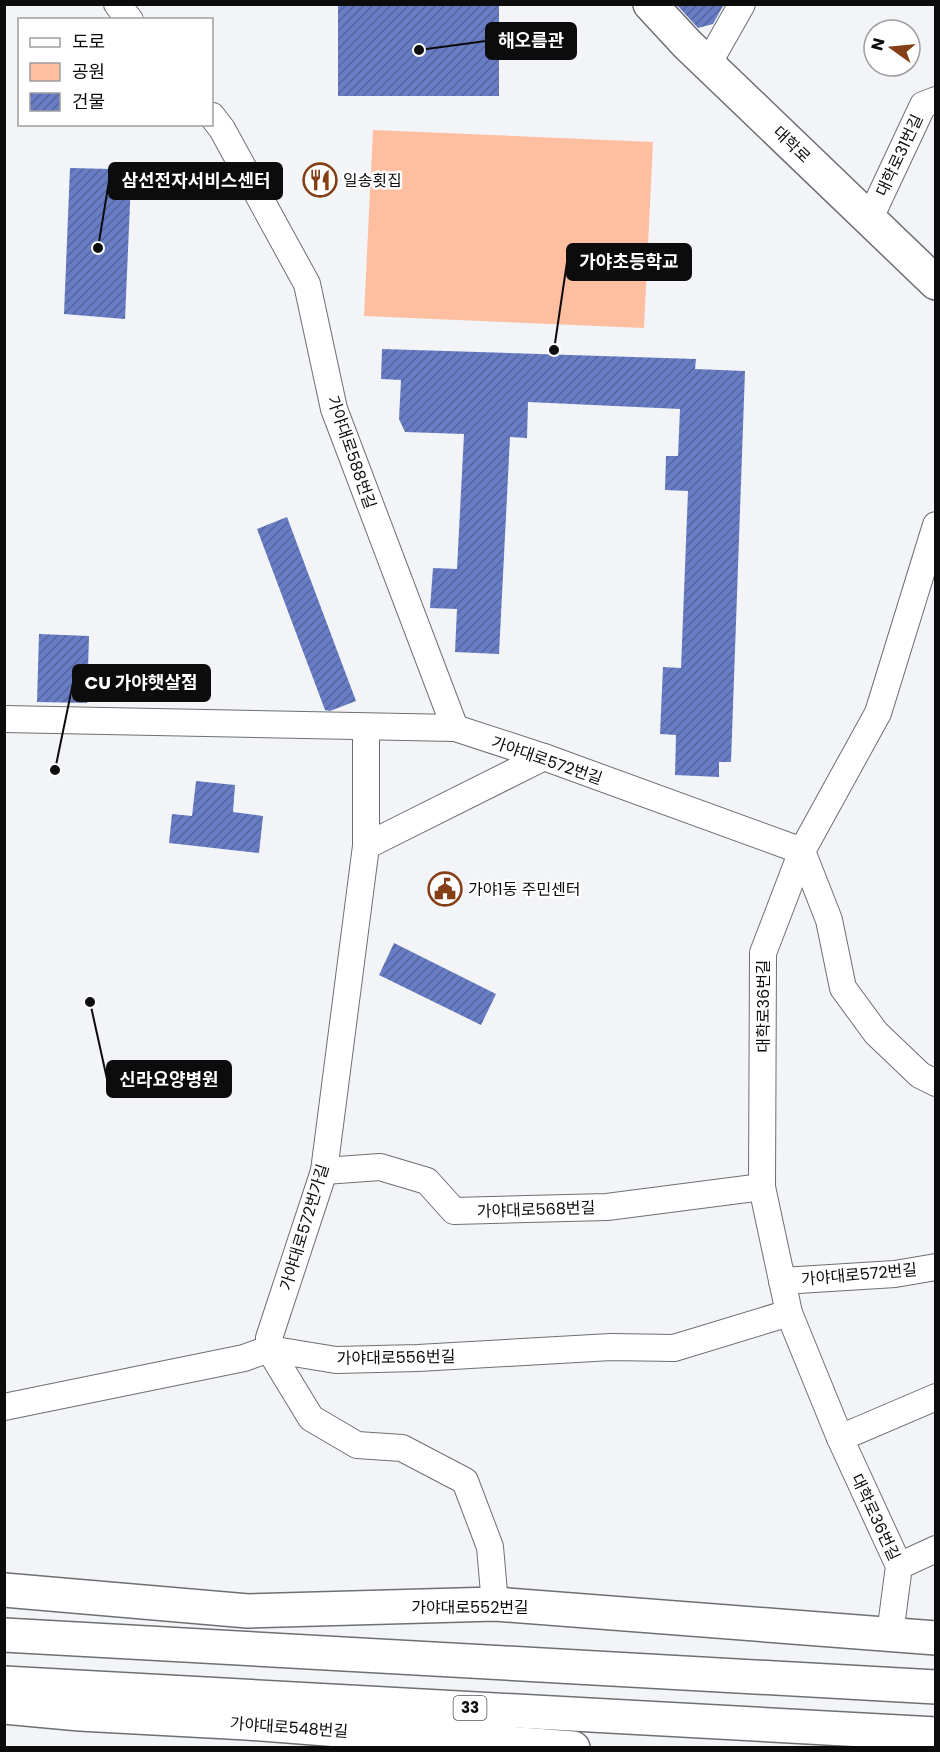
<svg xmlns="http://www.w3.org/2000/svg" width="940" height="1752" viewBox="0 0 940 1752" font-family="Poppins,'Noto Sans KR',sans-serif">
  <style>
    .green { fill: #febea0 }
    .building { fill: url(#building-hatch) }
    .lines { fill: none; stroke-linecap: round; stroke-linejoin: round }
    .minor-casing { stroke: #6d6f72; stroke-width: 28 }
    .tertiary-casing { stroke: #6d6f72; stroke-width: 36 }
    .secondary-casing { stroke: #6d6f72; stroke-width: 36 }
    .trunk-casing { stroke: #6d6f72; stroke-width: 36 }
    .minor { stroke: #fff; stroke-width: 26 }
    .tertiary { stroke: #fff; stroke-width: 33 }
    .secondary { stroke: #fff; stroke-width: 33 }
    .trunk { stroke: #fff; stroke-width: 33 }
    .labels { text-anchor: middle; stroke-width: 5; stroke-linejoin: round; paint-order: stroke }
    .shield { fill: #fff; stroke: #555556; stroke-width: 1.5 }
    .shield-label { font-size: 15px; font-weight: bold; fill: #0c0c0d }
    .street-label { font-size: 16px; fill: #0c0c0d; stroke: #fff }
    .poi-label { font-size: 16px; fill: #0c0c0d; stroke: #fff; text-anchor: start }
    .leader { fill: none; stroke: #0c0c0d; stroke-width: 2 }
    .callout-dot { fill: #0c0c0d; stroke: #fff; stroke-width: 2 }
    .callout { fill: #0c0c0d; stroke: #0c0c0d; stroke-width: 2 }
    .callout-label { font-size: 18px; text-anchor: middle; font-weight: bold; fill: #fff }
  </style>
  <defs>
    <pattern id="building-hatch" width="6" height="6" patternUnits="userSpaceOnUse" patternTransform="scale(1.5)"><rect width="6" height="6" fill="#697dc4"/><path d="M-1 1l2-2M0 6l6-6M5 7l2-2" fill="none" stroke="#55659e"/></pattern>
  </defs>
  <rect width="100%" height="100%" fill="#f2f4f8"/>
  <!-- green -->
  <path class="green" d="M373,130L653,142L644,328L364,316Z"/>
  <!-- building -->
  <g class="building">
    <rect x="338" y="4" width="161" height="92"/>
    <path d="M676,4H724L713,24L698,28Z"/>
    <path d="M70,168L112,169L131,181L125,319L64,314Z"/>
    <path d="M382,349L696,359L695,369L745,371L731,762H719V777L675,775L676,735L660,734L663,667L681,668L688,491L665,490L666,456H678L680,409L528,402L527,438L510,437L499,654L455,652L457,609L430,608L433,568L457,569L464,434L405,432L399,419L401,380L381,379Z"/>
    <path d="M287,517L356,701L330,711L325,710L257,529Z"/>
    <path d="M39,634L89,636L87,703L37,702Z"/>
    <path d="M196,781L235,785L233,812L263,816L259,853L169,843L172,814L192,816Z"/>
    <path d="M394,943L496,994L481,1025L379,975Z"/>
  </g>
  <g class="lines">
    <defs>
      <g id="minor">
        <path d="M117,4L130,20"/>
        <path d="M708,64L742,4"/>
        <path d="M212,116L222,129L307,284L334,409L455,728"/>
        <path d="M870,218L923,105L936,100"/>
        <path d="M4,719L455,728L544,757L802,851L829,920L843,988L876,1033L920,1075L936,1083"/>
        <path d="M366,727V846L324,1171L269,1338V1349L311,1418L357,1445L402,1448L465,1481L490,1547L495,1604"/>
        <path d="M366,846L544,757"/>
        <path d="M324,1171L380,1167L427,1181L454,1211L607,1207L762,1187"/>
        <path d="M782,1281L895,1274L936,1267"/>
        <path d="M4,1407L244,1358L269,1349L336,1360L418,1358L611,1347L674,1348L789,1313"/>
        <path d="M840,1438L936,1397"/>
        <path d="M899,1566L936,1549"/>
        <path d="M890,1634L899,1566L840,1438L789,1313L762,1187L763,953L802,851L878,713L936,525"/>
      </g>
      <g id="tertiary">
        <path d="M4,1590L248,1611L495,1604L936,1638"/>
        <path d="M4,1707L80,1714L247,1723L573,1748"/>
      </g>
      <path id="secondary" d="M650,4L687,44L936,283"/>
      <g id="trunk">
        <path d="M4,1635L936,1687"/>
        <path d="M4,1683L936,1734"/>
      </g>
    </defs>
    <!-- minor casing -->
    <use href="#minor" class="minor-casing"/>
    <!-- tertiary casing -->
    <use href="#tertiary" class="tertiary-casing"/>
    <!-- secondary casing -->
    <use href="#secondary" class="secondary-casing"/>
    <!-- trunk casing -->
    <use href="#trunk" class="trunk-casing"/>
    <!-- minor -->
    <use href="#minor" class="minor"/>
    <!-- tertiary -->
    <use href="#tertiary" class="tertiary"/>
    <!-- secondary -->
    <use href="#secondary" class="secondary"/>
    <!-- trunk -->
    <use href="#trunk" class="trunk"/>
  </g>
  <!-- icons -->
  <defs>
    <symbol id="restaurant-ring" viewBox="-11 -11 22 22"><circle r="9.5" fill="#fff" stroke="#843f17" stroke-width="1.5"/><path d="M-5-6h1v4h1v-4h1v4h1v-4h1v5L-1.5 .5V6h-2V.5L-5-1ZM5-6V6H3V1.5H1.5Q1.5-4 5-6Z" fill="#843f17"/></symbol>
    <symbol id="civic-ring" viewBox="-11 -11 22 22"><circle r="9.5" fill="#fff" stroke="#843f17" stroke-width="1.5"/><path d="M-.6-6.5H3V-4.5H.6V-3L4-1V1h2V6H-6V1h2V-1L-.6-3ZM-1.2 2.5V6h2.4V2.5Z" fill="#843f17"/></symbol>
  </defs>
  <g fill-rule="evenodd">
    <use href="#restaurant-ring" x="301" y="161" width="38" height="38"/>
    <use href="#civic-ring" x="426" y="870" width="38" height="38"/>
  </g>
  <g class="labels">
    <!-- shield labels -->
    <rect class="shield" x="453.5" y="1696" width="33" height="24" rx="4.5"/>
    <g class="shield-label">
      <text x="470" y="1713">33</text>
    </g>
    <!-- street labels -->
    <g class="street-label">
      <text transform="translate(792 144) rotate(44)" y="6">대학로</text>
      <text transform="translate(899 155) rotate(-65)" y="6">대학로31번길</text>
      <text transform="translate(352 452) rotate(71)" y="6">가야대로588번길</text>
      <text transform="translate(547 760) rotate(19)" y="6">가야대로572번길</text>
      <text transform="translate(763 1006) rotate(-90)" y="6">대학로36번길</text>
      <text transform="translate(536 1209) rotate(-2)" y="6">가야대로568번길</text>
      <text transform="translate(304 1227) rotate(-73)" y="6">가야대로572번가길</text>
      <text transform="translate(859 1274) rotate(-5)" y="6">가야대로572번길</text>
      <text transform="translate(396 1357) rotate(-1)" y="6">가야대로556번길</text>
      <text transform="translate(876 1517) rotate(65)" y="6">대학로36번길</text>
      <text x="470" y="1613">가야대로552번길</text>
      <text transform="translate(289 1727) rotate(4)" y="6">가야대로548번길</text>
    </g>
    <!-- poi labels -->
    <g class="poi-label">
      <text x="343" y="186">일송횟집</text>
      <text x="468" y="895">가야1동 주민센터</text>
    </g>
  </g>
  <!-- callouts -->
  <path class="leader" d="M419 50L486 41M98 248L109 181M554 350L567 262M55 770L73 683M90 1002L107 1079"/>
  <g class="callout-dot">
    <circle cx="419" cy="50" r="6"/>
    <circle cx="98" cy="248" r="6"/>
    <circle cx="554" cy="350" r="6"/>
    <circle cx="55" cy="770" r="6"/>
    <circle cx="90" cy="1002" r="6"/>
  </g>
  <g class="callout">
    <rect x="486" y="23" width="90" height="36" rx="6"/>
    <rect x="109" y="163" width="173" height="36" rx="6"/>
    <rect x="567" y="244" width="124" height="36" rx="6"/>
    <rect x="73" y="665" width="137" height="36" rx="6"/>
    <rect x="107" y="1061" width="124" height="36" rx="6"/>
  </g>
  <g class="callout-label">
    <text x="531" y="47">해오름관</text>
    <text x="196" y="187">삼선전자서비스센터</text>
    <text x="629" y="268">가야초등학교</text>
    <text x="141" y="689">CU 가야햇살점</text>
    <text x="169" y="1086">신라요양병원</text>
  </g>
  <!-- border -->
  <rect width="940" height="1752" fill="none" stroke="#0c0c0d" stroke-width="12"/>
  <!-- legend -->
  <rect x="18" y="18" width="195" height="108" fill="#ffffff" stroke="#9e9e9e" stroke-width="1.5"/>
  <rect x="30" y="38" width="30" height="9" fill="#ffffff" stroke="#9e9e9e" stroke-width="1.5"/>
  <text x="72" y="48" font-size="18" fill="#0c0c0d">도로</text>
  <rect x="30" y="63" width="30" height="18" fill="#febea0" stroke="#9e9e9e" stroke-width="1.5"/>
  <text x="72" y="78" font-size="18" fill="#0c0c0d">공원</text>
  <rect x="30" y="93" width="30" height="18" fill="url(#building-hatch)" stroke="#9e9e9e" stroke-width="1.5"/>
  <text x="72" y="108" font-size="18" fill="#0c0c0d">건물</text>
  <!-- north arrow -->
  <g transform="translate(892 48) rotate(285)"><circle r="28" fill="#ffffff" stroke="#9e9e9e" stroke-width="1.5"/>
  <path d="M0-4.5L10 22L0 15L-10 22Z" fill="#843f17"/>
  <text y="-9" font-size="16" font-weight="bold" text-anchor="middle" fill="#0c0c0d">N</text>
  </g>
</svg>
